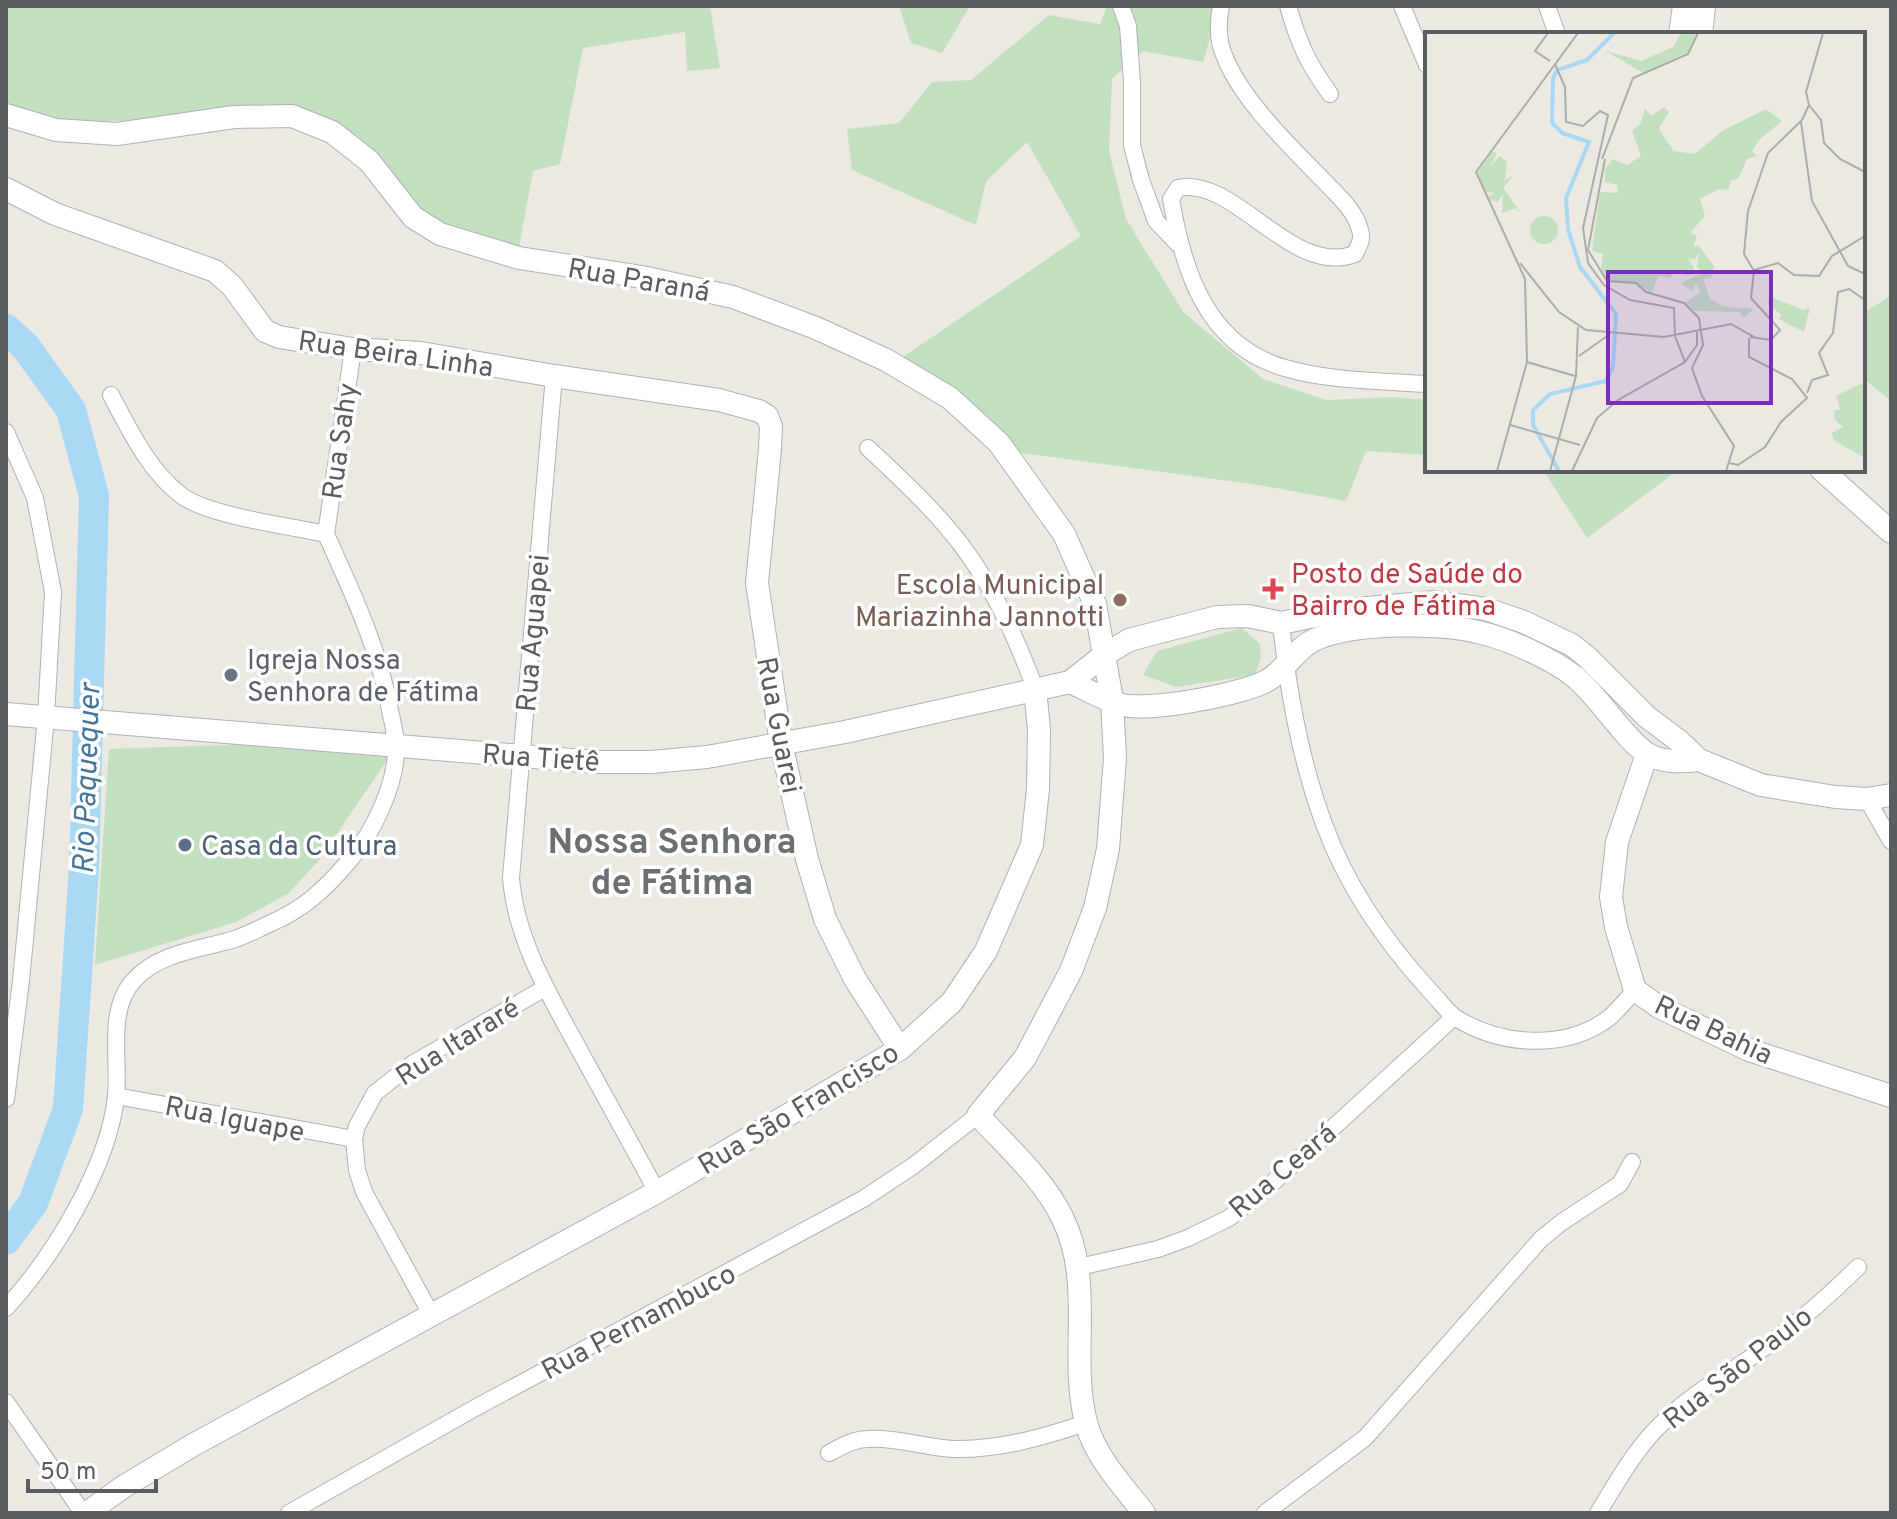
<svg xmlns="http://www.w3.org/2000/svg" width="1897" height="1519" viewBox="0 0 1897 1519" font-family="Overpass,sans-serif">
  <style>
    .green { fill: #c3e0c1 }
    .lines { fill: none; stroke-linecap: round; stroke-linejoin: round }
    .river { stroke: #a9d9f5; stroke-width: 30 }
    .street-casing { stroke: #afb3b6; stroke-width: 18 }
    .secondary-casing { stroke: #afb2b6; stroke-width: 24 }
    .street { stroke: #fff; stroke-width: 16 }
    .secondary { stroke: #fff; stroke-width: 22 }
    .health-dot { fill: #e0444e; stroke: #fff; stroke-width: 3 }
    .education-dot { fill: #8d6e63; stroke: #fff; stroke-width: 3 }
    .worship-dot { fill: #6b7280; stroke: #fff; stroke-width: 3 }
    .service-dot { fill: #5c6f8a; stroke: #fff; stroke-width: 3 }
    .labels { text-anchor: middle; stroke-width: 7; stroke-linejoin: round; paint-order: stroke }
    .street-label { font-size: 28px; fill: #5a5e61; stroke: #fff }
    .health-label { font-size: 28px; fill: #be3a42; stroke: #fff; text-anchor: start }
    .education-label { font-size: 28px; fill: #785e54; stroke: #fff; text-anchor: end }
    .worship-label { font-size: 28px; fill: #5b616d; stroke: #fff; text-anchor: start }
    .service-label { font-size: 28px; fill: #4e5e75; stroke: #fff; text-anchor: start }
    .water-label { font-size: 30px; font-style: italic; fill: #46769c; stroke: #fff }
    .district-label { font-size: 36px; font-weight: bold; fill: #6b7073; stroke: #fff }
    .inset-river { fill: none; stroke: #a9d9f5; stroke-width: 4 }
    .inset-road { fill: none; stroke: #adadaa; stroke-width: 2 }
    .view { fill: #7b2cbf; fill-opacity: 0.15; stroke: #7b2cbf; stroke-width: 4 }
    .inset-edge { fill: none; stroke: #5a5e61; stroke-width: 4 }
  </style>
  <rect width="100%" height="100%" fill="#ebe9e2"/>
  <!-- green -->
  <g class="green">
    <path d="M6,6H710L720,68L687,71L685,32L583,48L560,164L533,171L519,247L441,228L327,137L286,120L61,121L6,106Z"/>
    <path d="M899,6H970L942,53L911,43Z"/>
    <path d="M1107,6H1220L1203,62L1143,51L1112,79L1109,151L1126,219L1184,313L1263,379L1326,400L1393,397L1427,400V455L1366,451L1346,501L1259,485L1014,452L897,361L1081,236L1027,142L986,181L976,225L852,170L847,129L899,123L932,82L971,80L1049,15L1100,24Z"/>
    <path d="M1891,296V401L1863,378V313Z"/>
    <path d="M1543,470H1678L1587,538Z"/>
    <path d="M1242,628L1260,644L1261,658L1255,675L1176,687L1143,675L1157,651Z"/>
    <path d="M348,741L396,747L319,860L289,893L236,922L95,965L109,749Z"/>
  </g>
  <g class="lines">
    <!-- river -->
    <path class="river" d="M6,329L25,346L71,410L94,496L84,868L68,1109L33,1203L6,1240"/>
    <defs>
      <g id="street">
        <path d="M1121,6L1128,26L1132,82V145L1141,180L1156,221L1178,244"/>
        <path d="M1221,6C1218,22 1217,39 1224,55C1241,100 1291,147 1324,181C1338,196 1355,210 1360,230C1363,240 1359,245 1355,254C1292,278 1234,175 1178,188L1171,199C1183,271 1207,346 1285,368C1328,381 1382,381 1427,384"/>
        <path d="M1288,6C1299,44 1307,62 1330,94"/>
        <path d="M1402,6L1427,65"/>
        <path d="M1547,6L1557,34"/>
        <path d="M554,376L511,878C516,941 551,998 581,1053C606,1099 632,1145 657,1192"/>
        <path d="M111,395C130,431 149,471 182,496C210,516 289,526 326,534"/>
        <path d="M6,432L35,498L53,592L46,717L21,981L6,1099"/>
        <path d="M868,448C901,479 935,510 962,546C994,588 1016,638 1035,688"/>
        <path d="M326,534L353,349"/>
        <path d="M1281,623C1288,692 1300,759 1324,824C1347,887 1386,943 1431,992C1439,1000 1447,1012 1456,1018C1501,1046 1567,1051 1610,1017C1619,1009 1627,999 1635,990"/>
        <path d="M1867,799L1891,841"/>
        <path d="M116,1096L354,1139"/>
        <path d="M1079,1267L1158,1249L1188,1238L1229,1218L1268,1187L1454,1017"/>
        <path d="M6,1308C53,1257 109,1166 116,1096C120,1058 106,1009 135,979C160,952 203,949 235,939C247,935 258,929 269,924C304,909 324,890 349,861C373,833 397,784 396,746C396,734 392,721 390,710C378,645 352,593 326,534"/>
        <path d="M432,1316L364,1192L357,1170L354,1139L357,1126L375,1093L412,1064L545,988"/>
        <path d="M6,1402L83,1513"/>
        <path d="M829,1453C842,1446 854,1439 869,1439C895,1437 927,1448 954,1449C1000,1450 1043,1437 1086,1423"/>
        <path d="M289,1513L475,1408L863,1199L913,1166L978,1115"/>
        <path d="M1265,1513L1365,1438L1541,1239L1562,1222L1620,1184L1632,1162"/>
        <path d="M1598,1513C1617,1482 1635,1449 1662,1423C1688,1397 1720,1379 1750,1358C1788,1331 1825,1300 1858,1267"/>
      </g>
      <g id="secondary">
        <path d="M1680,34L1684,6"/>
        <path d="M1701,34L1704,6"/>
        <path d="M6,115L56,130L117,134L234,117L292,116L332,132L369,161L413,217L440,234L519,258L642,277L733,297L816,328L886,360L950,398L999,443L1064,534L1095,604L1112,700L1115,758L1108,849L1095,908L1071,971L1025,1058L978,1115C1008,1148 1044,1179 1063,1219C1095,1285 1068,1358 1087,1426C1097,1459 1123,1486 1144,1513"/>
        <path d="M6,189L55,214L215,271L232,286L265,331L279,337L353,349L421,353L554,376L719,400L759,411L767,416L771,426L770,449L757,583L781,743L807,859L825,919L855,979L900,1049"/>
        <path d="M1822,470L1891,532"/>
        <path d="M1070,682C1086,689 1103,699 1119,704C1144,713 1246,694 1268,680C1286,670 1295,649 1314,640C1353,622 1440,622 1482,633C1510,640 1553,659 1575,677C1600,698 1623,737 1646,753C1661,763 1682,762 1699,760"/>
        <path d="M6,714L596,762H651L707,757L845,732L1070,682L1104,655L1129,640L1217,617L1248,616L1281,623L1344,610L1435,602L1486,609L1524,622L1572,645L1587,657L1647,717L1679,741L1699,760L1761,785L1835,797L1867,799L1891,795"/>
        <path d="M1647,754L1617,842L1611,897L1616,927L1635,990L1659,1007L1749,1050L1891,1096"/>
        <path d="M87,1513L123,1487L193,1445L657,1192L900,1049L952,1002L986,951L1032,845L1038,789L1039,730L1035,688"/>
      </g>
    </defs>
    <!-- street casing -->
    <use href="#street" class="street-casing"/>
    <!-- secondary casing -->
    <use href="#secondary" class="secondary-casing"/>
    <!-- street -->
    <use href="#street" class="street"/>
    <!-- secondary -->
    <use href="#secondary" class="secondary"/>
  </g>
  <!-- markers -->
  <path class="health-dot" d="M1269 577h8v8h8v8h-8v8h-8v-8h-8v-8h8z"/>
  <circle class="education-dot" cx="1120" cy="600" r="8"/>
  <circle class="worship-dot" cx="231" cy="675" r="8"/>
  <circle class="service-dot" cx="185" cy="845" r="8"/>
  <g class="labels">
    <!-- street labels -->
    <g class="street-label">
      <text transform="translate(639 279) rotate(10)" y="10">Rua Paraná</text>
      <text transform="translate(396 353) rotate(8)" y="10">Rua Beira Linha</text>
      <text transform="translate(339 441) rotate(-82)" y="10">Rua Sahy</text>
      <text transform="translate(532 633) rotate(-85)" y="10">Rua Aguapei</text>
      <text transform="translate(780 725) rotate(79)" y="10">Rua Guarei</text>
      <text transform="translate(541 757) rotate(4)" y="10">Rua Tietê</text>
      <text transform="translate(1714 1029) rotate(25)" y="10">Rua Bahia</text>
      <text transform="translate(457 1041) rotate(-32)" y="10">Rua Itararé</text>
      <text transform="translate(798 1108) rotate(-31)" y="10">Rua São Francisco</text>
      <text transform="translate(235 1118) rotate(11)" y="10">Rua Iguape</text>
      <text transform="translate(1282 1170) rotate(-40)" y="10">Rua Ceará</text>
      <text transform="translate(638 1321) rotate(-28)" y="10">Rua Pernambuco</text>
      <text transform="translate(1737 1367) rotate(-38)" y="10">Rua São Paulo</text>
    </g>
    <!-- health labels -->
    <g class="health-label">
      <text x="1291" y="583">Posto de Saúde do<tspan x="1291" dy="32">Bairro de Fátima</tspan></text>
    </g>
    <!-- education labels -->
    <g class="education-label">
      <text x="1104" y="594">Escola Municipal<tspan x="1104" dy="32">Mariazinha Jannotti</tspan></text>
    </g>
    <!-- worship labels -->
    <g class="worship-label">
      <text x="247" y="669">Igreja Nossa<tspan x="247" dy="32">Senhora de Fátima</tspan></text>
    </g>
    <!-- service labels -->
    <g class="service-label">
      <text x="201" y="855">Casa da Cultura</text>
    </g>
    <!-- water labels -->
    <g class="water-label">
      <text transform="translate(86 779) rotate(-88)" y="10">Rio Paquequer</text>
    </g>
    <!-- district labels -->
    <g class="district-label">
      <text x="672" y="853">Nossa Senhora<tspan x="672" dy="41">de Fátima</tspan></text>
    </g>
  </g>
  <!-- overview -->
  <g transform="translate(1425 32)">
    <rect width="440" height="440" fill="#ebe9e2"/>
    <path d="M256,1H271L263,20L218,41L181,19L216,29L248,15ZM239,75L244,80L234,96L238,104L249,119L270,122L297,99L341,77L357,89L335,107L327,119L332,124L322,127L313,147L305,149L304,158L294,157L275,167L280,184L265,201L272,204L268,215L273,213L289,234L286,245L278,247L285,267L297,274L328,277L319,286L315,280L270,279L260,271L276,260L271,252L267,259L256,251L278,241L272,235L274,220L270,227L263,226L269,236L264,244L249,238L245,246L233,244L227,261L211,252L184,250L176,237L178,222L167,219L175,160L193,161L192,153L180,150V137L188,127L202,133L216,124L207,99L216,91L220,76L226,84ZM68,119L72,122L65,134L75,124L82,130L80,148L88,144L78,156L97,182L91,176L77,181L78,162L72,170L61,166L69,161L58,159L53,140ZM105 198a14 14 0 1 1 28 0a14 14 0 1 1-28 0ZM346,265L378,278L385,275L379,300L354,287L357,283L342,271ZM437,351L440,365V426L410,409L406,401L418,395L410,388L409,379L415,377L411,364Z" fill="#c3e0c1"/>
    <path class="inset-river" d="M134,439L108,393V378L125,362L181,349L188,335L191,282L155,235L143,197L141,166L164,110L137,101L127,91L128,47L132,38L162,28L189,1"/>
    <path class="inset-road" d="M123,1L110,19L125,29M130,32L140,55L141,90L158,94L175,79L183,83L158,196L163,231L179,253L205,268L249,276L250,304L260,330M384,73L396,88L399,111L415,127L440,140M376,90L387,169L423,234L440,242M177,127L208,46L263,22L273,1M180,127L163,218L182,249L211,251L221,260L259,271L274,286L278,313L267,336L277,364L309,414L301,439M95,231L134,280L161,298L239,305L306,292L329,305M329,238L353,231L369,243L394,244L407,224L440,204M329,239L319,222L323,179L343,121L377,88L384,73L381,60L398,1M326,266L329,239M325,305L346,308L355,298L326,266M154,324L185,302M102,330L150,344M382,361L387,348L403,343L394,321L408,301L413,260L424,257L440,268M85,393L155,413M304,431L313,433L340,415L356,390L382,366L367,347L324,325V306M72,439L102,330L100,247L51,140L153,1M125,439L151,344L153,295M147,439L172,386L193,368L260,330L272,313V300"/>
    <path class="view" d="M183,240H346V371H183Z"/>
    <rect width="440" height="440" class="inset-edge"/>
  </g>
  <!-- border -->
  <rect width="1897" height="1519" fill="none" stroke="#5a5e61" stroke-width="16"/>
  <!-- scale -->
  <path d="M28 1479v12h128v-12" fill="none" stroke="#5a5e61" stroke-width="4"/>
  <text x="40" y="1479" font-size="24" fill="#5a5e61" stroke="#ffffff" stroke-width="6" paint-order="stroke">50 m</text>
</svg>
